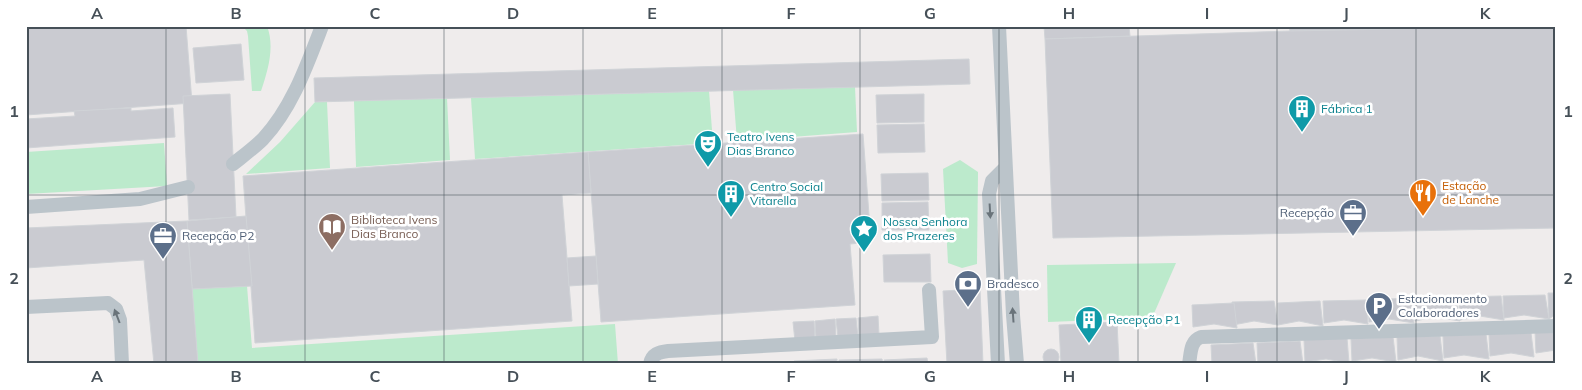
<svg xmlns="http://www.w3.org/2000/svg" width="1582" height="390" viewBox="0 0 1582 390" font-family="Mulish,sans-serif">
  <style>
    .green { fill: #bceacc }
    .building { fill: #cacbd1; stroke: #d0d3d7 }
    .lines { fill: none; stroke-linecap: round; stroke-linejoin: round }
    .service { stroke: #bbc4ca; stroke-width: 14 }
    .oneway { fill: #69737a }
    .grid { fill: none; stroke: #465058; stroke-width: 1; stroke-opacity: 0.55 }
    .labels { text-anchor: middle; stroke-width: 5; stroke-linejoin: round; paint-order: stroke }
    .culture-label { font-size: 12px; fill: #0d838f; stroke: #fff; text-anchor: start }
    .food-label { font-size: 12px; fill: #c56008; stroke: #fff; text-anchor: start }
    .service-label { font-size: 12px; fill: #4e5e75; stroke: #fff; text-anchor: start }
    .education-label { font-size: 12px; fill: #785e54; stroke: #fff; text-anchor: start }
    .neatline { fill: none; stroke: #465058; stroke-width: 2 }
    .grid-label { font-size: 16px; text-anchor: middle; font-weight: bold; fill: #465058 }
  </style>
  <rect width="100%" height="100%" fill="#efecec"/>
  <!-- green -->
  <g class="green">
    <path d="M242,26H267C275,47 268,70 261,91H252L248,36L247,31Z"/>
    <path d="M855,87L857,132L737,141L733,90Z"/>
    <path d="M709,91L713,143L475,159L471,98Z"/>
    <path d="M447,98L450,160L356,167L354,101Z"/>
    <path d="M315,102H327L330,168L246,174L280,142Z"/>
    <path d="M164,143L167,186L26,194V152Z"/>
    <path d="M960,160L978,172L977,264L962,268L948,263L943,169Z"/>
    <path d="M1176,263L1152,318L1048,322L1047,265Z"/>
    <path d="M247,286L252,348L615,324L618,364H198L192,289Z"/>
  </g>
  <!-- building -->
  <g class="building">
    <path d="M26,26H186L192,103L26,115Z"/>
    <path d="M1044,26H1129L1130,36L1045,39Z"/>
    <path d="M1289,26H1407V29L1290,31Z"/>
    <path d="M1556,26V228L1053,238L1045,39L1290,31Z"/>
    <path d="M241,44L244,80L196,83L193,48Z"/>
    <path d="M969,59L970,84L315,102L314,78Z"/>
    <path d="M230,94L236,217L189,220L183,96Z"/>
    <path d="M924,94V122L877,123L876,95Z"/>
    <path d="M131,108V111L173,108L175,137L26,148V119L75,116L74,111Z"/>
    <path d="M924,124L925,152L878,153L877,125Z"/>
    <path d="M863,134L871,242L850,244L855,305L601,322L588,152Z"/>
    <path d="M588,152L591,193L562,195L572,321L255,343L243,176Z"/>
    <path d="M928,173L929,200L882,201L881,174Z"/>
    <path d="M928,202L929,230H882V203Z"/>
    <path d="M246,216L252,286L192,289L187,221Z"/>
    <path d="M187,221L198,364H154L144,260L26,268V228Z"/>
    <path d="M930,254L931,282H884L883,255Z"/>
    <path d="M596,256L598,284L569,286L567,258Z"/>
    <path d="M980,289L983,364H947L943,291Z"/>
    <path d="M1548,293H1556V314L1549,319Z"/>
    <path d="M1545,295L1549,319L1524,315L1504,318L1503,296Z"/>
    <path d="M1501,296L1504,320L1480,316L1460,320L1459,297Z"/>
    <path d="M1456,297L1460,321L1435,317L1415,321L1414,298Z"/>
    <path d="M1410,298L1414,323L1389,319L1369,322L1368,300Z"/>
    <path d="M1366,300L1368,324L1344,320L1324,323L1323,301Z"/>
    <path d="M1274,301L1278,325L1254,321L1233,325L1232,302Z"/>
    <path d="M1320,301L1323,326L1299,321L1278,325V303Z"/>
    <path d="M1234,303L1237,328L1214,324L1193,327L1192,305Z"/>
    <path d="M878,316L879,335L859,336L858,318Z"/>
    <path d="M856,318L858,337L838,338L836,319Z"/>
    <path d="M835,319L836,338L816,339L815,321Z"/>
    <path d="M814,321L815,339L795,341L793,322Z"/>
    <path d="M1117,322L1119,364H1061L1059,325Z"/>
    <path d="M1556,330V350L1536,353L1535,331Z"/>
    <path d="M1531,333L1534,357L1511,353L1490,356L1489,334Z"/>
    <path d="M1486,334L1489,359L1464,355L1444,358L1443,336Z"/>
    <path d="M1440,336L1443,361L1418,356L1398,360L1397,337Z"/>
    <path d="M1393,337L1396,362L1372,358L1352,361L1351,339Z"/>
    <path d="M1347,338L1349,363L1326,359L1305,362L1304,340Z"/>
    <path d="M1300,341L1303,364L1279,361L1258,364L1257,343Z"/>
    <path d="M1253,343L1256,364H1212L1211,345Z"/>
    <circle cx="1051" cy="357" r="8"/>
    <path d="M927,358L928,364H885L884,360Z"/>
    <path d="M837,359V364H794V361Z"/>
    <path d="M882,359L883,364H839V360Z"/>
  </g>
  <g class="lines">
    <!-- service -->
    <g class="service">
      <path d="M999,26L1013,315L1017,364"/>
      <path d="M233,164C243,156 254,148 263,139C292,108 307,65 322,26"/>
      <path d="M26,207L140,199L188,187"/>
      <path d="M26,307L108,303L116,309L120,320L122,364"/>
      <path d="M650,364C652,354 659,352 668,351L932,337L929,290"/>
      <path d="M998,364L989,194L992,181L1005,168"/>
      <path d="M1189,364C1191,353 1190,341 1201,337L1556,326"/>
    </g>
  </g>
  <!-- one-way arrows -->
  <defs><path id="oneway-solid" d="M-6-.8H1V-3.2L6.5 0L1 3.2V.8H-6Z" transform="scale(1.25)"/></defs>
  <g class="oneway">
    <use href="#oneway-solid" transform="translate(990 211) rotate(87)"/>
    <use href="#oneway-solid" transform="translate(1013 315) rotate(-94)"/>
    <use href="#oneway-solid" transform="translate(117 316) rotate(-111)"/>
  </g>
  <!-- grid -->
  <path class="grid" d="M166,26V364M305,26V364M444,26V364M583,26V364M722,26V364M860,26V364M999,26V364M1138,26V364M1277,26V364M1416,26V364M26,195H1556"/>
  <!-- icons -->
  <defs>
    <symbol id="building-pin" viewBox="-11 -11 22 30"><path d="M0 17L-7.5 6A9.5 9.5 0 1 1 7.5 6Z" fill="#0f9aa8" stroke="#fff"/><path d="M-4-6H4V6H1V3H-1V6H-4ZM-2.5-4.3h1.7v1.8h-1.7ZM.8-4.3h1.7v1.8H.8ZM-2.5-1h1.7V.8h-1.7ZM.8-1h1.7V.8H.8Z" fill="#fff"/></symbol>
    <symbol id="theatre-pin" viewBox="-11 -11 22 30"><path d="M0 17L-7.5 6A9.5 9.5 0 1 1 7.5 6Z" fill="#0f9aa8" stroke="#fff"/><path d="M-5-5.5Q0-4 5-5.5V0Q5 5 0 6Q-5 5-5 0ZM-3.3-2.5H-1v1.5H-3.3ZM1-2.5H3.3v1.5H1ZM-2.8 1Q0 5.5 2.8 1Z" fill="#fff"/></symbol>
    <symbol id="restaurant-pin" viewBox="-11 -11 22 30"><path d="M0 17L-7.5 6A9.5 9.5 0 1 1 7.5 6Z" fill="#e8710a" stroke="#fff"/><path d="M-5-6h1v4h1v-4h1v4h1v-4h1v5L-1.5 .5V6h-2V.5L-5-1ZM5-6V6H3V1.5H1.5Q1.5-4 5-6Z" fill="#fff"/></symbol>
    <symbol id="office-pin" viewBox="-11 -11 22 30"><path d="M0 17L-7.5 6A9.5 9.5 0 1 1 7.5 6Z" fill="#5c6f8a" stroke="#fff"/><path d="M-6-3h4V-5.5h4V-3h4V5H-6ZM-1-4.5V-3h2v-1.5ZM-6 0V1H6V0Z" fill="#fff"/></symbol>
    <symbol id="library-pin" viewBox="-11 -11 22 30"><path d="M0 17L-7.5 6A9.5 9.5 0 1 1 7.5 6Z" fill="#8d6e63" stroke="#fff"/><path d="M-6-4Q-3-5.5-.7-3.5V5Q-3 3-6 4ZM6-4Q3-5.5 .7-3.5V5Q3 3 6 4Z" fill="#fff"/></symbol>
    <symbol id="sight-pin" viewBox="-11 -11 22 30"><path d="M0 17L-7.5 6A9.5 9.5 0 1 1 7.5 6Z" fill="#0f9aa8" stroke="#fff"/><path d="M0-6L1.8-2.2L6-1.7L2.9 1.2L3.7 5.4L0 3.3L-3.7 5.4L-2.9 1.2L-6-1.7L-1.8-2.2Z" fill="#fff"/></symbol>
    <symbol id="bank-pin" viewBox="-11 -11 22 30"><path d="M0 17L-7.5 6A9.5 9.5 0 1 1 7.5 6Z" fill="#5c6f8a" stroke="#fff"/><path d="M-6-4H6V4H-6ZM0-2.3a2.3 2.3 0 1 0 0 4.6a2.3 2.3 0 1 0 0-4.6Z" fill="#fff"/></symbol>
    <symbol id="parking-pin" viewBox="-11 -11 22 30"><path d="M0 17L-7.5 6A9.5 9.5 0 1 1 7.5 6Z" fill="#5c6f8a" stroke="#fff"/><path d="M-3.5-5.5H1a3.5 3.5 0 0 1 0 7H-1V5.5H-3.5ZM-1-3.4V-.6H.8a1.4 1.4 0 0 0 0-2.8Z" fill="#fff"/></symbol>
  </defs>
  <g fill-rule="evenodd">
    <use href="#building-pin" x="1286" y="93" width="32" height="43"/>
    <use href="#theatre-pin" x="692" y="128" width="32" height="43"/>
    <use href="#restaurant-pin" x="1407" y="177" width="32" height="43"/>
    <use href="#building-pin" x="715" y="178" width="32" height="43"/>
    <use href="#office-pin" x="1337" y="197" width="32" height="43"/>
    <use href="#library-pin" x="316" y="211" width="32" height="43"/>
    <use href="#sight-pin" x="848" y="213" width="32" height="43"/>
    <use href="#office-pin" x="147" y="220" width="32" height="43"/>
    <use href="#bank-pin" x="952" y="268" width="32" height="43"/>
    <use href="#parking-pin" x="1363" y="290" width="32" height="43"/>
    <use href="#building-pin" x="1073" y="304" width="32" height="43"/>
  </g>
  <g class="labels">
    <!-- culture labels -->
    <g class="culture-label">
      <text x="1321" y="113">Fábrica 1</text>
      <text x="727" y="141">Teatro Ivens<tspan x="727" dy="14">Dias Branco</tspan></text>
      <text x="750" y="191">Centro Social<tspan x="750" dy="14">Vitarella</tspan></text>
      <text x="883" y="226">Nossa Senhora<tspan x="883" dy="14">dos Prazeres</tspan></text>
      <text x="1108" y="324">Recepção P1</text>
    </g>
    <!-- food labels -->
    <g class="food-label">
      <text x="1442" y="190">Estação<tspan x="1442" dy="14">de Lanche</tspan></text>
    </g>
    <!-- service labels -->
    <g class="service-label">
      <text x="1334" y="217" text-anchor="end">Recepção</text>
      <text x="182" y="240">Recepção P2</text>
      <text x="987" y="288">Bradesco</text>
      <text x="1398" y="303">Estacionamento<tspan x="1398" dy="14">Colaboradores</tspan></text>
    </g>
    <!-- education labels -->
    <g class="education-label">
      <text x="351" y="224">Biblioteca Ivens<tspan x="351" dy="14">Dias Branco</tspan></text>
    </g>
  </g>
  <!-- border -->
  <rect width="1582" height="390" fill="none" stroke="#ffffff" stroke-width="55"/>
  <rect x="28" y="28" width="1526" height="334" class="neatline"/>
  <g class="grid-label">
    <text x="97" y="19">A</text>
    <text x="236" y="19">B</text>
    <text x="375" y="19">C</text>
    <text x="513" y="19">D</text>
    <text x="652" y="19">E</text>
    <text x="791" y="19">F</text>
    <text x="930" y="19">G</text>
    <text x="1069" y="19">H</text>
    <text x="1207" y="19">I</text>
    <text x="1346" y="19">J</text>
    <text x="1485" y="19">K</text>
    <text x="14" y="117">1</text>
    <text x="1568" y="117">1</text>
    <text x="14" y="284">2</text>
    <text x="1568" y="284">2</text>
    <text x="97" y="382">A</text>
    <text x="236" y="382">B</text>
    <text x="375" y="382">C</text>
    <text x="513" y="382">D</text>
    <text x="652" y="382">E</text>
    <text x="791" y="382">F</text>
    <text x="930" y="382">G</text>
    <text x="1069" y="382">H</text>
    <text x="1207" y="382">I</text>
    <text x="1346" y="382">J</text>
    <text x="1485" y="382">K</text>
  </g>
</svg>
